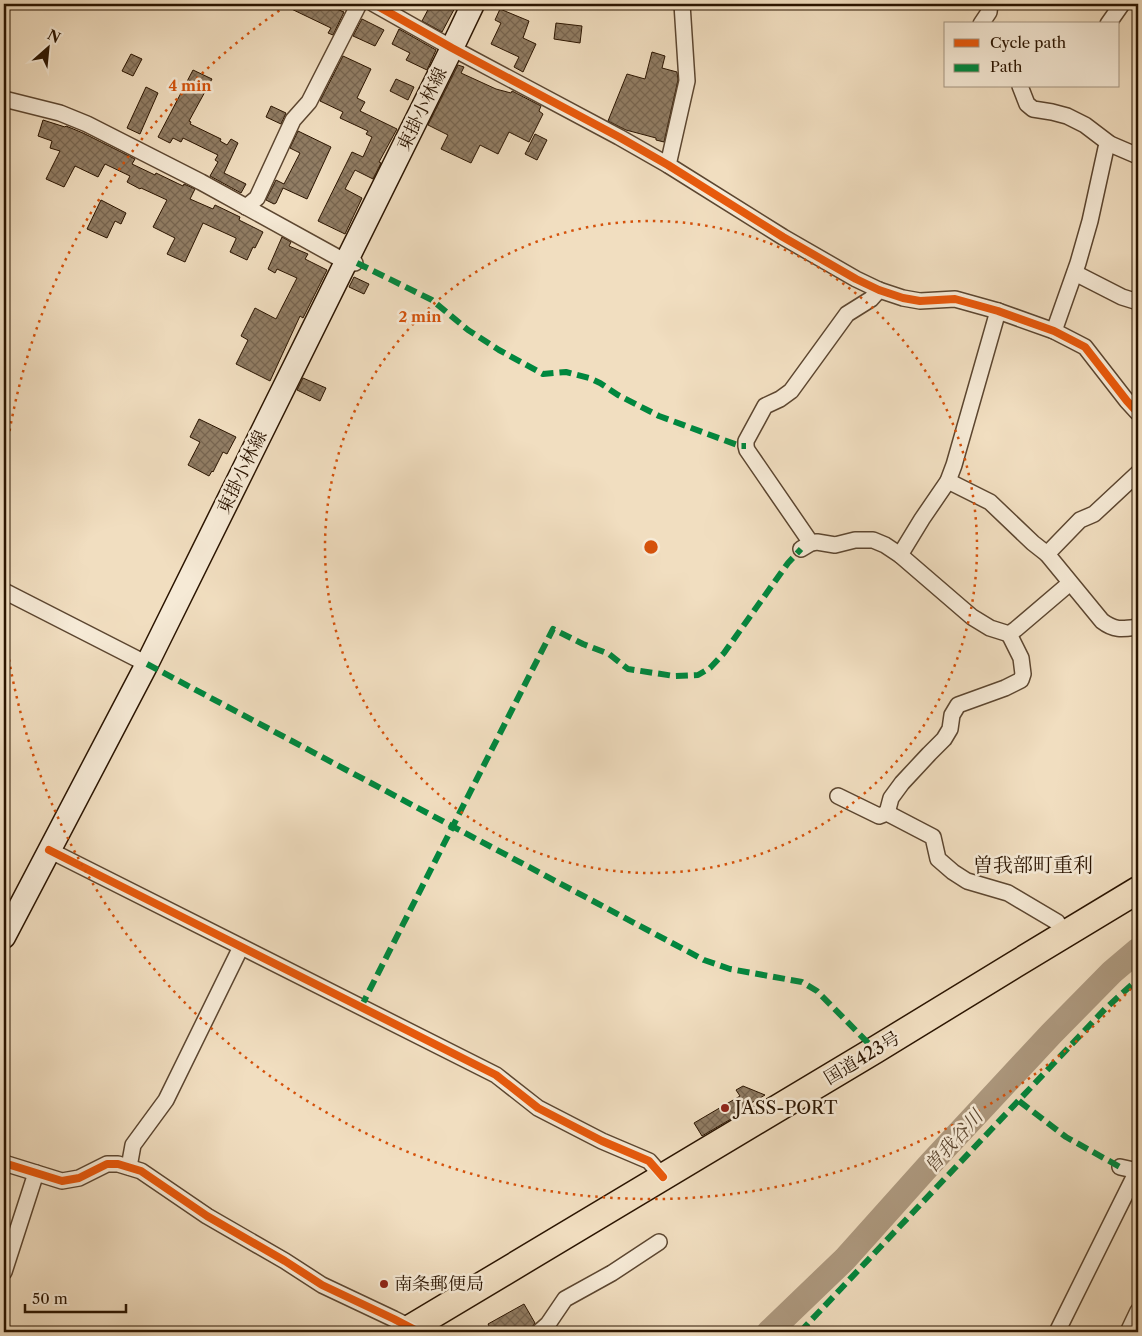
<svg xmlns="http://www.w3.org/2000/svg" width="1142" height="1336" viewBox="0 0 1142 1336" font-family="'Libre Caslon Text','Noto Serif JP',serif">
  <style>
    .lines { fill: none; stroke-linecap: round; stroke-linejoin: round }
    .river { stroke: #ad997f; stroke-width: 25 }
    .building { fill: url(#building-cross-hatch); stroke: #2a1400 }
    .minor-casing { stroke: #5c4630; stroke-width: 18 }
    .secondary-casing { stroke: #2a1400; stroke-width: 25 }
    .trunk-casing { stroke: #2a1400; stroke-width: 29 }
    .minor { stroke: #f6ead6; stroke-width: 15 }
    .secondary { stroke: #f6ead6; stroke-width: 22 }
    .trunk { stroke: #f1dec0; stroke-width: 26 }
    .quiet { stroke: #00873e; stroke-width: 6; stroke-dasharray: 12 6; stroke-linecap: butt }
    .cycleway-casing { stroke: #f6ead6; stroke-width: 11 }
    .cycleway { stroke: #e8590c; stroke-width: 8 }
    .ring { fill: none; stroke: #d5520b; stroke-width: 2.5; stroke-dasharray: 2.5 5 }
    .poi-dot { fill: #8f2418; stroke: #f6ead6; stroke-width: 2 }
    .labels { text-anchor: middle; stroke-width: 5; stroke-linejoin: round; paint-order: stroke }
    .street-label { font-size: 18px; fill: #2a1400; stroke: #f6ead6 }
    .poi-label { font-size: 18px; fill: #2a1400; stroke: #f6ead6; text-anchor: start }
    .water-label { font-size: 19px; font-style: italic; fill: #5e4933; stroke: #f6ead6 }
    .quarter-label { font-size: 20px; fill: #2a1400; stroke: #f6ead6 }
    .centre { fill: #d5520b; stroke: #f6ead6; stroke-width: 2.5 }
    .ring-label { font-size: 15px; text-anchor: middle; font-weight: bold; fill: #d5520b; stroke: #f6ead6; stroke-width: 5; stroke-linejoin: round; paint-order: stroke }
  </style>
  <defs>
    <pattern id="building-cross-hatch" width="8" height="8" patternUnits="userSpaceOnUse" patternTransform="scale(1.25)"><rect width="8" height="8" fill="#917d64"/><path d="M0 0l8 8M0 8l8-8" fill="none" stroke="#776550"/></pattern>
  </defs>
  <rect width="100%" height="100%" fill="#f1dec0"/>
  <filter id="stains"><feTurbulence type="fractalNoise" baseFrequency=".004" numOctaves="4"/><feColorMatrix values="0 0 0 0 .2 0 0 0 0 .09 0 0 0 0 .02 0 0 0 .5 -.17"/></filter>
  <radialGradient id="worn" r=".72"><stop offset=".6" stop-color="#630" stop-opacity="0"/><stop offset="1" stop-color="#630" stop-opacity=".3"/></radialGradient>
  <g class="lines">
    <!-- river -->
    <path class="river" d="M769,1332L845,1259L931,1163L1051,1034L1112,972L1138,950"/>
  </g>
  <!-- building -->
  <g class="building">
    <path d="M281,4H325L344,12L333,35L328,33L331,28Z"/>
    <path d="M431,4H457L442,32L422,21Z"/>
    <path d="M500,9L529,21L523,38L536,44L523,72L514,67L519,57L491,44L501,23L495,20Z"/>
    <path d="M362,19L384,30L375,46L353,36Z"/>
    <path d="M556,23L582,26L580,43L554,39Z"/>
    <path d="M399,29L436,50L427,70L406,60L410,53L392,44Z"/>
    <path d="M652,52L665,56L662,68L677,72L678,80L664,142L656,140V138L626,130L608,121L627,74L645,79Z"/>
    <path d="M131,54L142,59L133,76L122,71Z"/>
    <path d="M343,56L371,69L357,98L365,102L360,111L397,129L379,162L381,163L373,179L355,170L345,189L362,198L345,234L318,221L352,152L363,157L372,137L366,134L368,131L340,118L343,112L320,101Z"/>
    <path d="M458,65L464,67L461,73L496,89L511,93L512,91L541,106L539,111L543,114L529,142L509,132L498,154L480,145L471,163L441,149L448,135L428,125Z"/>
    <path d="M193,70L212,79L189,121L191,122L190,124L221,139L220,141L227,145L231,139L238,143L224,173L246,184L241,193L210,176L218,162L215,160L218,155L183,138L181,142L173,138L170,143L158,137Z"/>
    <path d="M396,79L414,87L408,100L390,91Z"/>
    <path d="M146,87L158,93L140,134L127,128Z"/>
    <path d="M271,106L286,113L281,124L266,117Z"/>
    <path d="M43,120L65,127L66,126L83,133L135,159L132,164L155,175L156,173L183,186L184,184L195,189L190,199L213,209L215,205L240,217L239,220L263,232L255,248L253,247L247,260L230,252L236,239V238L203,223L185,262L167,254L175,238L153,227L167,200L141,188L140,189L127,182L130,176L105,164L98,177L75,166L64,187L46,179L60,151L50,148L52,141L38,136Z"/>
    <path d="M298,131L331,147L307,199L283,188L276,203L274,204L266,200L276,180L284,184L300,153L290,148Z"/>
    <path d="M535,134L547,140L537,160L525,154Z"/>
    <path d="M101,200L126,213L121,224L115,221L107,238L87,229Z"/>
    <path d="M282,237L291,242L289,246L308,254L305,259L327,270L303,318L300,316L270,381L236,364L248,340L241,336L255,308L276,319L297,278L277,269L275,273L268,269Z"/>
    <path d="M354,277L369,284L364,294L349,287Z"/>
    <path d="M303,378L326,388L320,401L297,390Z"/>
    <path d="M199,419L236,437L227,454L223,452L213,472L212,471L209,476L188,465L200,442L190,437Z"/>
    <path d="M743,1086L765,1095L734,1113L736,1116L702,1136L694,1123L740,1096L736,1090Z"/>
    <path d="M524,1304L535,1323L530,1330L526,1332H492L488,1324Z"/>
  </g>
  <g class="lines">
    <defs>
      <g id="minor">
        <path d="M374,4L452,48L619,137L668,165L783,237L856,279L879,290L903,298L920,301L955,299L998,311L1054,331L1085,347L1127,401L1138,413"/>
        <path d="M981,24L989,12L990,4"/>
        <path d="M1108,24L1122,4"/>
        <path d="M1020,86L1027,104L1033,109L1052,112L1067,116L1085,125L1110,144L1138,156"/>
        <path d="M4,99L60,113L87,124L201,182L346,262L355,263"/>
        <path d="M668,165L687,81L682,4"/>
        <path d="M246,207L257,198L293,120L309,102L359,4"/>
        <path d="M1075,273L1122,297L1138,302"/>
        <path d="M1054,331L1078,263L1090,221L1106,148L1110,144"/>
        <path d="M948,481L990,502L1033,543L1047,554L1102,621C1115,631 1123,629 1138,627"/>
        <path d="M811,543L747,450L746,446V441L765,406L780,399L791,391L847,314L871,299L879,290"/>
        <path d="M801,549L811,543L817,542L835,545L855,540H873L885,545L900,555L972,617L990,628L1009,634L1016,629L1070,583"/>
        <path d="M1047,554L1080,520L1094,514L1138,473"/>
        <path d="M900,555L922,519L948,481L954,465L998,311"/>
        <path d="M4,591L147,664"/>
        <path d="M838,796L879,816L887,813L933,837L938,859L953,872L967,881L1008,893L1057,922L1065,935"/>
        <path d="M887,813L891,798L902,783L929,754L944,739L950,729L952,715L958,705L1005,688L1021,680L1023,674L1021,658L1009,634"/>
        <path d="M49,850L496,1075L538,1108L602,1141L649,1161L663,1177"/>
        <path d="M4,1163L62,1181L79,1178L107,1164H118L141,1171L207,1216L285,1261L322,1285L394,1319L416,1330"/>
        <path d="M129,1167L133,1145L166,1100L241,947"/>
        <path d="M1120,1167L1138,1171"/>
        <path d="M4,1272L36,1173"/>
        <path d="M539,1332L548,1324L565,1299L612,1273L659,1242"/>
        <path d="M1057,1332L1137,1171"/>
        <path d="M1128,1332L1138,1311"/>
      </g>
      <path id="secondary" d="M4,937L147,664L452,48L473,4"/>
      <path id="trunk" d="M404,1332L875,1050L1014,965L1138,890"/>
    </defs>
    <!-- minor casing -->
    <use href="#minor" class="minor-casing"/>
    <!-- secondary casing -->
    <use href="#secondary" class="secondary-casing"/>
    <!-- trunk casing -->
    <use href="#trunk" class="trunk-casing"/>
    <!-- minor -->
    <use href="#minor" class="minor"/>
    <!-- secondary -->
    <use href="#secondary" class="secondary"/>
    <!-- trunk -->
    <use href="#trunk" class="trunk"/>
    <!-- quiet -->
    <g class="quiet">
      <path d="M357,263L432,300L468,330L499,350L543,374L566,372L589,378L600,383L618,395L659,416L740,446H746"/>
      <path d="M147,664L704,960L730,969L802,982L817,991L875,1050"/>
      <path d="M361,1007L553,629L583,644L609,654L628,669L674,676L698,675L710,668L724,653L788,563L801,549"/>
      <path d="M1019,1101L1066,1137L1120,1167"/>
      <path d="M800,1332L1105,1009L1138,979"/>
    </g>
    <defs>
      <g id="cycleway">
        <path d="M374,4L452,48L619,137L668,165L783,237L856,279L879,290L903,298L920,301L955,299L998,311L1054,331L1085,347L1127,401L1138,413"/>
        <path d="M49,850L496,1075L538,1108L602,1141L649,1161L663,1177"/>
        <path d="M4,1163L62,1181L79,1178L107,1164H118L141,1171L207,1216L285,1261L322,1285L394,1319L419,1332"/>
      </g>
    </defs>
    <!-- cycleway casing -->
    <use href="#cycleway" class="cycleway-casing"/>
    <!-- cycleway -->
    <use href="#cycleway" class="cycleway"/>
  </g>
  <!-- distance rings -->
  <g class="ring">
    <circle cx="651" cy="547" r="326"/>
    <path d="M1136 983A652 652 0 0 1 4 626M4 468A652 652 0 0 1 286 6"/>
  </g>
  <!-- markers -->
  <g class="poi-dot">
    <circle cx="725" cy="1108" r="5"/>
    <circle cx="384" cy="1284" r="5"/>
  </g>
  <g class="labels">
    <!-- street labels -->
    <g class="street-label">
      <text transform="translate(422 109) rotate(-64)" y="6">東掛小林線</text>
      <text transform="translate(242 472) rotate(-64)" y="6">東掛小林線</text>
      <text transform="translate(862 1058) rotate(-31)" y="6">国道423号</text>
    </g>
    <!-- poi labels -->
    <g class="poi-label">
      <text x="735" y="1114">JASS-PORT</text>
      <text x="394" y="1290">南条郵便局</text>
    </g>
    <!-- water labels -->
    <g class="water-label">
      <text transform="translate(953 1141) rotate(-48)" y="7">曽我谷川</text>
    </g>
    <!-- quarter labels -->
    <g class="quarter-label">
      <text x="1033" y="872">曽我部町重利</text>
    </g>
  </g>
  <circle cx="651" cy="547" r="8" class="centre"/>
  <g class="ring-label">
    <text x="190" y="91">4 min</text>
    <text x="420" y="322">2 min</text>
  </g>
  <!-- margin -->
  <rect width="1142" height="1336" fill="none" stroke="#f1dec0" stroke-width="20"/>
  <rect x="5" y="5" width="1132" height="1326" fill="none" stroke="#2a1400" stroke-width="2.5"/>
  <rect x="10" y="10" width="1122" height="1316" fill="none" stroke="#2a1400"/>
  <!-- legend -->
  <rect x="944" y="22" width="175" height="65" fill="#f6ead6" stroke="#a49480"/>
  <rect x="954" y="39" width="25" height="8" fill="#e8590c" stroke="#a49480"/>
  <text x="990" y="48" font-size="15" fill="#2a1400">Cycle path</text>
  <rect x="954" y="64" width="25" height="8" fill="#00873e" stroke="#a49480"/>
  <text x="990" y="72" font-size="15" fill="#2a1400">Path</text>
  <!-- north arrow -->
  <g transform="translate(48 48) rotate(27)" stroke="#f6ead6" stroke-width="4" paint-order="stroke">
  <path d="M0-4L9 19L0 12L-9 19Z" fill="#2a1400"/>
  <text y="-8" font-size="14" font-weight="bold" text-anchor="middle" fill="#2a1400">N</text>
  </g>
  <!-- scale -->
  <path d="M25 1304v8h101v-8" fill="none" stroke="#2a1400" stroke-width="2.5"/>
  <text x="32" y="1304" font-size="15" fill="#2a1400" stroke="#f6ead6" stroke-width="4" paint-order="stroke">50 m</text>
  <rect width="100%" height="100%" filter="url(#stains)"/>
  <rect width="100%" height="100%" fill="url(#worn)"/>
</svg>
